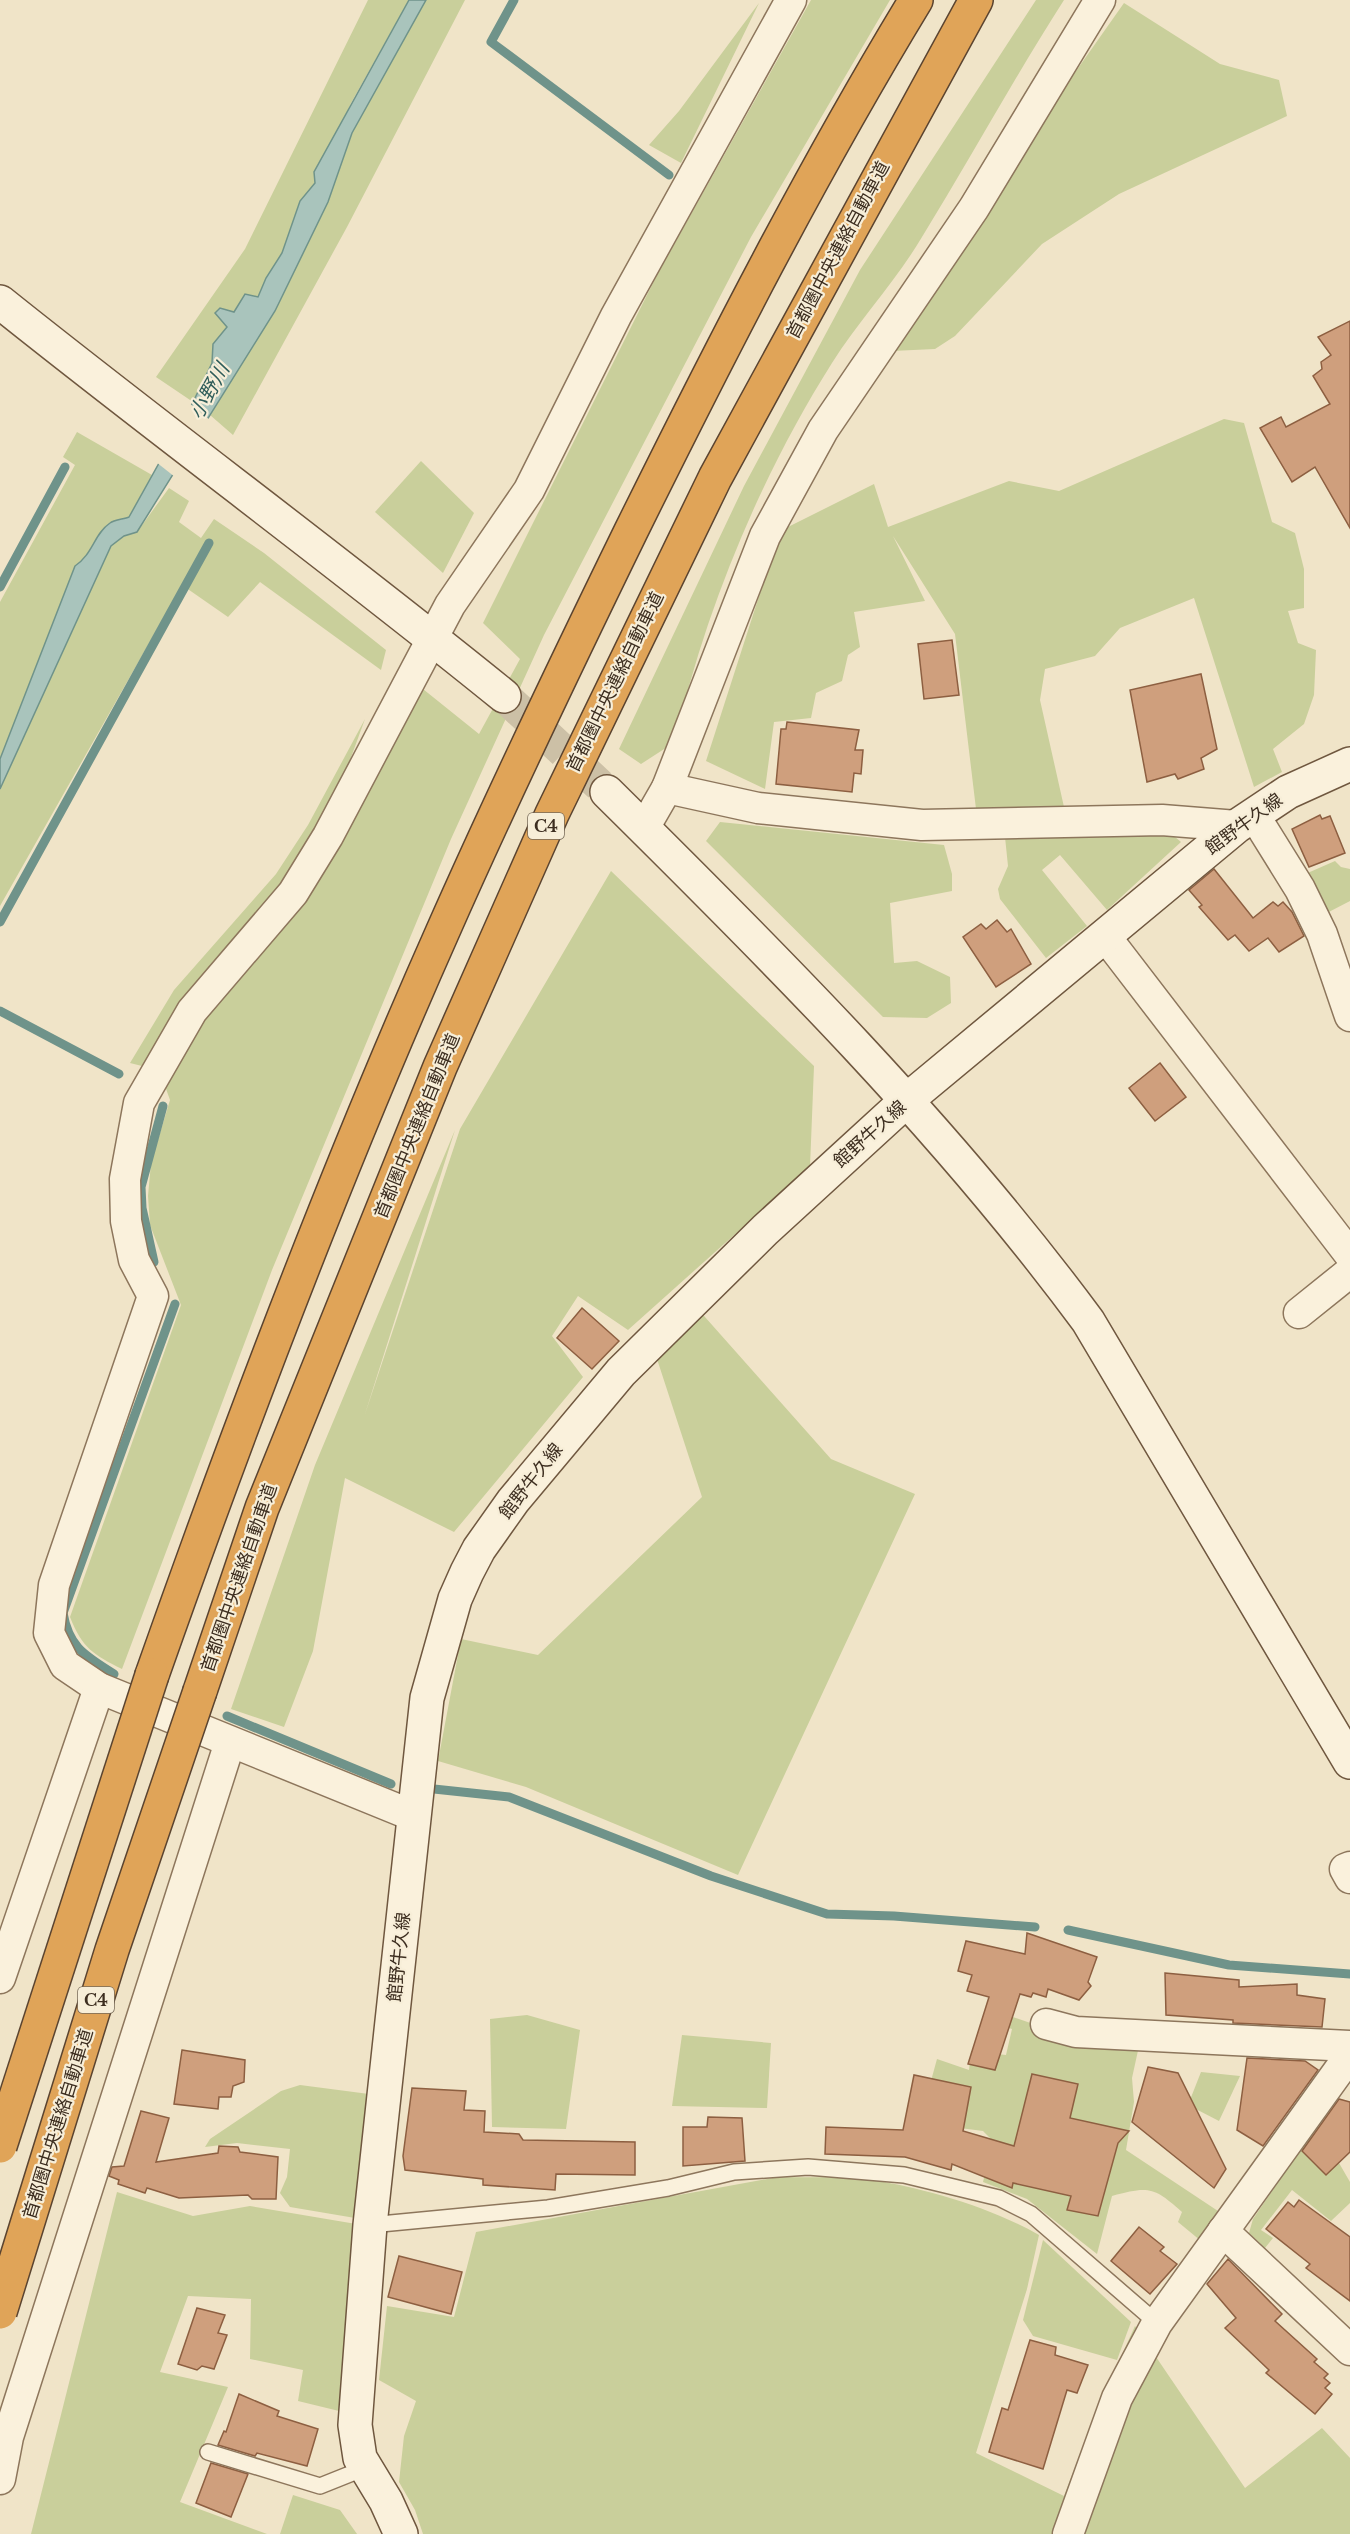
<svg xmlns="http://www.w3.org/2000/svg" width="1350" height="2534" viewBox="0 0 1350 2534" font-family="'Libre Baskerville','Noto Sans JP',serif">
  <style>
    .green { fill: #c9cf9b }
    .water { fill: #a9c4bc; stroke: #6f938a; stroke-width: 1.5 }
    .pier { fill: #f0e4c8 }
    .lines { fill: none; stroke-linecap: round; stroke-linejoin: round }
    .stream { stroke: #6f938a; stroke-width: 9 }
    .building { fill: #cf9f7d; stroke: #8d5f41; stroke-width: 1.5 }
    .secondary-tunnel { stroke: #ccc0a6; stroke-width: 33; stroke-dasharray: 33 16; stroke-linecap: butt }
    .lane-casing { stroke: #8d765c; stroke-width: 18 }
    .street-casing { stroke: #8d765c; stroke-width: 33 }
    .secondary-casing { stroke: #6f573f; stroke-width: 36 }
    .highway-casing { stroke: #5b4430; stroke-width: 36 }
    .lane { stroke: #faf1dc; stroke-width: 15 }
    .street { stroke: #faf1dc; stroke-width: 30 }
    .secondary { stroke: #faf1dc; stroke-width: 33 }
    .highway { stroke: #e0a458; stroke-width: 33 }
    .highway-bridge-casing { stroke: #5b4430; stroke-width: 36; stroke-linecap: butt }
    .highway-bridge { stroke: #e0a458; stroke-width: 33 }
    .labels { text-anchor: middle; stroke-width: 4.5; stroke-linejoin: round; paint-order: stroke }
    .shield { fill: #f7eed8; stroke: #756857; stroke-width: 1.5 }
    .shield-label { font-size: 16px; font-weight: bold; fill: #3d2e20 }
    .street-label { font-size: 18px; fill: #3d2e20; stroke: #f7eed8 }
    .water-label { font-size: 20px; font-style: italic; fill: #2f5d5a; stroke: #f7eed8 }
  </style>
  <rect width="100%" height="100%" fill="#f0e4c8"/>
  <!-- green -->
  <g class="green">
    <path d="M368,0H409L351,103L315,183L300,201L282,253L266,278L258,298L213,344L212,363L193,402L156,377L245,249Z"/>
    <path d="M426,0H465L347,227L233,435L210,415L275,311L328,202L352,133Z"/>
    <path d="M811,0H890L751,237L544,635L451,839L272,1270L122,1669C94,1655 82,1648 70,1617L181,1305L150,1225L148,1196L151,1163L170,1100L165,1086L185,1046L248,964L418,685L479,734L520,659L483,623L657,275Z"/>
    <path d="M1036,0H1064C1014,78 970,159 922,237C896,281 860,319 832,363C761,475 704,612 675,742L641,764L619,749L744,486L860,270Z"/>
    <path d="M759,3L681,163L649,145L679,111Z"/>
    <path d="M1124,3L1220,64L1279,80L1287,116L1119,194L1042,244L955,336L935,349L892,351L1012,162Z"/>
    <path d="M1224,419L1244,423L1272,522L1295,533L1304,569V608L1288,611L1298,643L1316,650L1314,695L1304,724L1273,749L1282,772L1254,787L1194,598L1120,628L1095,656L1045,669L1040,700L1064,807L976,809L955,634L893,536L925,601L854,612L860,647L848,655L842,681L816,693L811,718L774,722L765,789L706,761L780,531L874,484L888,527L1009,481L1059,491Z"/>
    <path d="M77,432L152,475L129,517C123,519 114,520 110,523C94,534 93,554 75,566L0,759V602L75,465L63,457Z"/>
    <path d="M421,461L474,513L443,573L375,512Z"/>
    <path d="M169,488L189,501L179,522L201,538L214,519L264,553L386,650L381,670L260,582L228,617L182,585L0,906V789L111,546L124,536L137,532Z"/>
    <path d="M365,719L334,804L287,888L146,1067L130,1063L174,990L276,874L308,825Z"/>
    <path d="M720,822L944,845L952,874V891L890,903L894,963L917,961L950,977L951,1003L927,1018L883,1017L706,841Z"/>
    <path d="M1162,826L1181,842L1107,910L1060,855L1042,870L1087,926L1046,958L1000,899L998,889L1008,866L1005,837Z"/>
    <path d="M1335,861L1341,867L1350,869V901L1323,915L1303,875Z"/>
    <path d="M611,871L814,1066L810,1167L628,1330L578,1296L552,1336L583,1377L454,1532L345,1478L313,1651L284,1727L231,1709L315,1465L455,1130L365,1414L460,1129Z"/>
    <path d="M697,1308L831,1459L915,1494L738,1875L526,1787L438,1761L461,1639L538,1655L702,1497L657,1359Z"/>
    <path d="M987,2008L1074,2038L1139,2046L1132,2078L1134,2102L1126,2150L1221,2213L1201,2241L1178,2222L1182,2212C1154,2187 1149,2186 1112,2196L1097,2254L1027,2199L983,2182L993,2141L983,2131L960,2128L923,2110L937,2059L969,2070L971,2051L1006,2055L1012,2029L984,2020Z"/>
    <path d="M527,2015L580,2030L566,2129L492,2127L490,2019Z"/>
    <path d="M682,2035L771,2043L767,2108L672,2106Z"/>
    <path d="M1201,2072L1240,2076L1219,2121L1188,2105Z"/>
    <path d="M300,2085L369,2094L361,2219L290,2207L280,2193L287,2177L290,2149L237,2143L205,2147L210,2139L281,2091Z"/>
    <path d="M1317,2125L1350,2182V2203L1331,2221L1292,2190L1261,2230L1273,2238L1265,2248L1249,2233L1253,2219Z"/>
    <path d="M778,2177C806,2178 837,2176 865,2179C922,2187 990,2207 1039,2235L1027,2289L976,2453L1064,2496L1098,2407L1135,2326L1245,2488L1322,2428L1350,2458V2534H423L415,2510L399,2482L404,2436L416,2401L379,2380L387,2306L454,2317L476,2232Z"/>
    <path d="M117,2192L193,2216L250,2206L362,2225L339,2411L298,2401L303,2370L250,2359L251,2299L188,2296L160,2372L228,2387L180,2502L267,2534H31Z"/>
    <path d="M1043,2240L1131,2322L1117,2360L1033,2336L1023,2320Z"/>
    <path d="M293,2495L340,2510L357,2534H280Z"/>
  </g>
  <!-- water -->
  <path class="water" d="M409,0H426L352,133L328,202L275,311L137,532L124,536L111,546L0,789V759L75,566C93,554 94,534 110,523C114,520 124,519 129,517L193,402L212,363L213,344L227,327L215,313L220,308L234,312L245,294L258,297L266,278L282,253L300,201L315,183L314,172Z"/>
  <!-- pier -->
  <path class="pier" d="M189,403L210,420L175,477L156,462Z"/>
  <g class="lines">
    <!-- stream -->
    <g class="stream">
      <path d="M514,0L491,42L669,175"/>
      <path d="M0,587L65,467"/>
      <path d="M0,922L209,543"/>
      <path d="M0,1011L119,1074"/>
      <path d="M154,1262L142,1208L141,1187L163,1106"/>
      <path d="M114,1674C86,1656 69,1648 63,1613L175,1304"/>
      <path d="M227,1716L391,1784"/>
      <path d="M434,1789L509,1797L711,1876L827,1914L894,1916L1035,1927"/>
      <path d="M1068,1930L1229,1965L1350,1974"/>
    </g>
  </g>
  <!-- building -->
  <g class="building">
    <path d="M1350,321V528L1315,467L1292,482L1260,428L1281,417L1286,427L1330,404L1313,376L1322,369L1321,362L1331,355L1318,337Z"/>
    <path d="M952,640L959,695L924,699L918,644Z"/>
    <path d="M1201,674L1217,749L1201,758L1204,769L1178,779L1175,774L1147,782L1130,690Z"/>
    <path d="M787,722L859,730L855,750H863L861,774L854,773L852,792L776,784L781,729H786Z"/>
    <path d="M1320,815L1322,819L1330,816L1345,853L1309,867L1292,829Z"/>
    <path d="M1214,869L1253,918L1273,902L1278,906L1283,902L1292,912L1304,936L1279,952L1268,938L1249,951L1235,935L1228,940L1199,907L1202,905L1189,890Z"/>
    <path d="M997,920L1007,932L1011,929L1031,964L996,987L963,937L981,924L986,929Z"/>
    <path d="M1160,1063L1186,1097L1155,1121L1129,1088Z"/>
    <path d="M582,1308L619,1341L592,1369L557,1338Z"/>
    <path d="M1027,1933L1097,1957L1088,1982L1091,1986L1079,2000L1048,1989L1046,1997L1033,1993L1031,1997L1020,1994L995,2070L968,2064L989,1997L967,1991L972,1975L958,1971L966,1941L1025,1954Z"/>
    <path d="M1165,1973L1239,1980V1987L1297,1984V1995L1325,1999L1322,2027L1233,2023V2020L1166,2015Z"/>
    <path d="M182,2050L245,2060L244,2082L233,2086L231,2097H219L218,2109L174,2104Z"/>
    <path d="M1247,2058L1305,2061L1318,2070L1263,2146L1237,2130Z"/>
    <path d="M1148,2067L1178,2073L1226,2169L1214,2188L1132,2122Z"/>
    <path d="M1032,2074L1078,2084L1070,2118L1129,2131L1118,2143L1098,2216L1067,2210L1071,2196L1013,2183L1012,2188L952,2164L951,2170L905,2157L825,2154L826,2127L903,2130L914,2075L971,2087L963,2131L1014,2146Z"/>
    <path d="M412,2088L466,2091L464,2110L485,2111L484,2132L519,2134L523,2140L635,2142V2175L556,2174L555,2190L483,2185V2179L405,2170L403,2156Z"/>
    <path d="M1339,2099L1350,2102V2152L1326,2175L1302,2151Z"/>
    <path d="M141,2111L169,2118L156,2162L218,2153L219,2146L238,2147L240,2152L278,2157L276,2199H252L248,2195L179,2198L147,2188L145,2193L118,2184L119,2180L109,2176L112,2167L124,2166Z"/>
    <path d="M708,2117L742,2118L745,2161L683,2166V2127H707Z"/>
    <path d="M1299,2200L1350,2237V2301L1306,2268L1310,2264L1266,2229L1288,2202L1294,2207Z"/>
    <path d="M1139,2227L1164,2247L1160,2251L1177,2264L1150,2294L1111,2261Z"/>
    <path d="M399,2256L462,2272L451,2314L388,2297Z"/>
    <path d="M1228,2259L1282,2314L1275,2321L1317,2359L1314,2362L1328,2374L1324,2378L1330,2383L1325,2388L1332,2394L1315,2414L1266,2373L1269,2370L1225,2328L1236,2318L1207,2284Z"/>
    <path d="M197,2308L225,2315L218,2333L227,2335L214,2369L202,2366L197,2370L178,2364Z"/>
    <path d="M1030,2340L1056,2347L1055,2355L1088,2365L1077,2393L1067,2390L1043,2469L989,2452L1002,2408L1008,2410Z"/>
    <path d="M239,2394L279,2411L277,2416L318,2429L307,2466L257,2453L255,2456L218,2445L224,2431L226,2432Z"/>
    <path d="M211,2463L248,2474L231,2517L196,2503Z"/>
  </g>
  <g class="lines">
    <!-- secondary-tunnel -->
    <path class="secondary-tunnel" d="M504,696L607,792"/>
    <defs>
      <g id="lane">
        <path d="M370,2225L548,2208L668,2188L734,2172L808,2167L904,2175L999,2198L1031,2214L1157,2323"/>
        <path d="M208,2452L320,2486L365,2468"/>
      </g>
      <g id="street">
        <path d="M667,788L758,808L922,825L1162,820L1237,826"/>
        <path d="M1254,815L1300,889L1322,934L1350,1016"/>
        <path d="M644,828L667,788L765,536L823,430L974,208L1100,0"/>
        <path d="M1105,936L1350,1255"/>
        <path d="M1299,1313L1350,1272"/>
        <path d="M414,1816L99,1688L65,1665L49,1633L54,1585L153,1296L134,1260L126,1221L125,1179L139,1103L192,1011L293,893L328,836L450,605L529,490L616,316L791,0"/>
        <path d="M1350,1867L1345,1869L1350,1878"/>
        <path d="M0,1978L99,1688"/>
        <path d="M1046,2024L1076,2032L1350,2046"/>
        <path d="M1223,2231L1350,2350"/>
        <path d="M0,2479L8,2437L230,1742"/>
        <path d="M1068,2534L1117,2398L1157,2323L1350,2055"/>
      </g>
      <g id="secondary">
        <path d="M0,302C166,435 338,561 504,696"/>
        <path d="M607,792C776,959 946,1129 1088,1321L1350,1762"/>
        <path d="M401,2534L386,2501L360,2458L355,2425L370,2225L427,1698L455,1599L467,1572L479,1549L513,1501L621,1372L765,1230L907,1100L1237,826L1288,792L1350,764"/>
      </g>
      <g id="highway">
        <path d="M152,1675C240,1425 334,1176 442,933C502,797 566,664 631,531C720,351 812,171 916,0"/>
        <path d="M200,1691L262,1508L440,1067L552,814L715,478L976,0"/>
      </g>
    </defs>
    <!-- lane casing -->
    <use href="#lane" class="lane-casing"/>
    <!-- street casing -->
    <use href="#street" class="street-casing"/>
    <!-- secondary casing -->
    <use href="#secondary" class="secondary-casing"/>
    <!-- highway casing -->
    <use href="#highway" class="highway-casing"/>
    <!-- lane -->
    <use href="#lane" class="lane"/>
    <!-- street -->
    <use href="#street" class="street"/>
    <!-- secondary -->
    <use href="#secondary" class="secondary"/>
    <!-- highway -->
    <use href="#highway" class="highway"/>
    <defs>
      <g id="highway-bridge">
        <path d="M0,2146L152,1675"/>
        <path d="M0,2312L112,1950L200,1691"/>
      </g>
    </defs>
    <!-- highway-bridge casing -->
    <use href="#highway-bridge" class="highway-bridge-casing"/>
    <!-- highway-bridge -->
    <use href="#highway-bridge" class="highway-bridge"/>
  </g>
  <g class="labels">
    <!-- shield labels -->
    <g class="shield">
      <rect x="528" y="813" width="36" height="26" rx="4.5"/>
      <rect x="78" y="1987" width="36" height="26" rx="4.5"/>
    </g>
    <g class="shield-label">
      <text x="546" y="832">C4</text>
      <text x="96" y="2006">C4</text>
    </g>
    <!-- street labels -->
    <g class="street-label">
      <text transform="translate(838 250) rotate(-62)" y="6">首都圏中央連絡自動車道</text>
      <text transform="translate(615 682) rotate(-64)" y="6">首都圏中央連絡自動車道</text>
      <text transform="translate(1244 824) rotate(-36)" y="6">館野牛久線</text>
      <text transform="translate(417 1126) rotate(-68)" y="6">首都圏中央連絡自動車道</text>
      <text transform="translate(870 1134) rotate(-42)" y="6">館野牛久線</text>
      <text transform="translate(531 1481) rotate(-52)" y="6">館野牛久線</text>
      <text transform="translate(239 1578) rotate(-71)" y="6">首都圏中央連絡自動車道</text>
      <text transform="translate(399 1957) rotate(-84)" y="6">館野牛久線</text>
      <text transform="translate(58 2124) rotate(-73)" y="6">首都圏中央連絡自動車道</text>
    </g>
    <!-- water labels -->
    <g class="water-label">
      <text transform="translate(209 391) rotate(-61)" y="7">小野川</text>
    </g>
  </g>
</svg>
